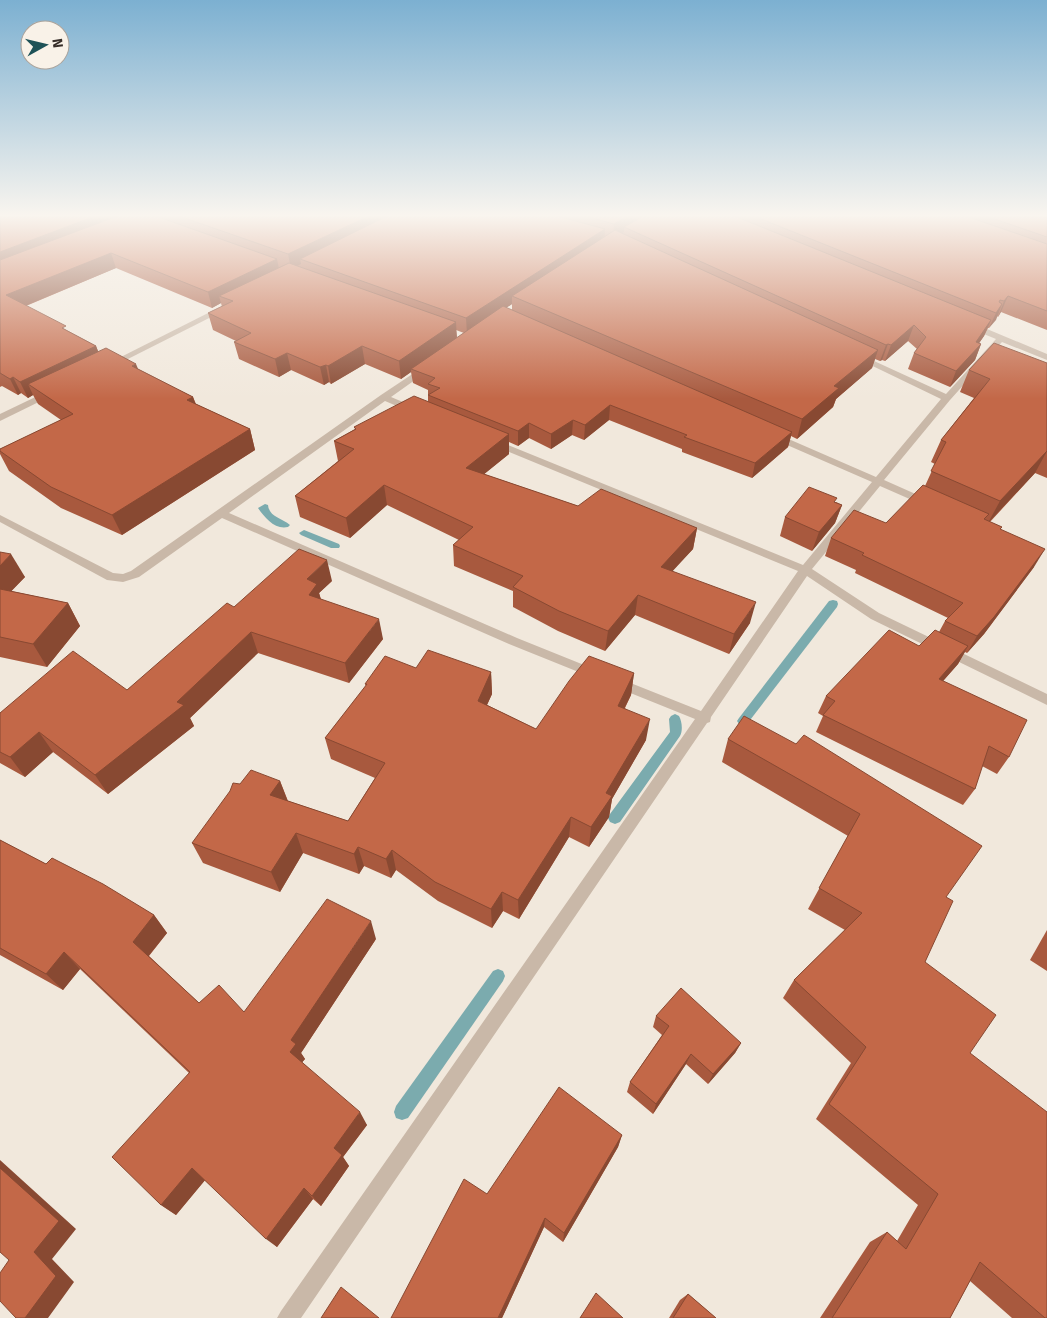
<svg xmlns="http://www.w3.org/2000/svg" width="1047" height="1318" viewBox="0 0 1047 1318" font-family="'Fira Sans',sans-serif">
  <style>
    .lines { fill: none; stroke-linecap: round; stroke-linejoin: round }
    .stream { fill: #7babae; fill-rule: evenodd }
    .minor { fill: #c9b8a8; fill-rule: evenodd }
    .wall { fill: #a8593e; fill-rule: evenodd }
    .shaded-wall { fill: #884932 }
    .building { fill: #c36848; stroke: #884932 }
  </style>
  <rect width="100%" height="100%" fill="#f1e8dc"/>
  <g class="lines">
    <!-- stream -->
    <g class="stream">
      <path d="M265,504L268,505C269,517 282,518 290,525L288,527C275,530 265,518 258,508Z"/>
      <path d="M304,530L339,544L340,546L339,548H331L301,535L299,533Z"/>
      <path d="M833,600L837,601L838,604L837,607L747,724H739L737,721L739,718L829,601Z"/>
      <path d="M675,714L679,716C682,721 683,731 680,736L620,822L615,824L610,822L608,818L610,814L670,732L669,719L671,716Z"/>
      <path d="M498,969L503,971L505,976L503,981L408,1118L402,1120L396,1118L394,1112L396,1106L493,971Z"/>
    </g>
    <!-- minor -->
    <g class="minor">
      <path d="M220,307L227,309L112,367L105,365Z"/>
      <path d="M969,324H975L1047,354V360L1002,342L950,400L884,480L929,500L930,502L929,504H921L880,486L812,569L879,613L1047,694V705L871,619L807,576L711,717L710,722L707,723L301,1318H277L281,1311L695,719L613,686L612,683L613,680H623L701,711L798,571L490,444V440H496L803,565L872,482L771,438V434H777L876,477L941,399L854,357L861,355L946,394L996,339L969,328Z"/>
      <path d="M426,365L430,368L429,370L391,397L417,408V412H411L385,401L229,513L517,638L599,671L601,674L599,677H591L509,644L222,518L139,577L123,582L107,580L0,522V515L113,573L123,574L131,571L381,395Z"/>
      <path d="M50,390L53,391V395L0,421V414Z"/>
    </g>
  </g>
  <!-- wall -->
  <g class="wall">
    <path d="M0,215H1047V330L1001,312L998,317L997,316L989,328H988L984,336L979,343L981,344L975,360L950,387L908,369L914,353L917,349L908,341L885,361L882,360L880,361L875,359L872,368L836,399L833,407L797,439L791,436L788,447L752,478L682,452V449L609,420L584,440L572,435L551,449L529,438L518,446L509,442V454L484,474L578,506L697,528L693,549L672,571L750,623L729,654L635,615L605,651L558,631L513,607V591L454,566L453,545L459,540L387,505L350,538L300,517L295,496L338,461L334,441L355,429L354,427L428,402V390L413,383L411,372L401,379L365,364L331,384L329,382L324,385L291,370L279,377L239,359L234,342L236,341L213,330L208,313L222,307L221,303L212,308L116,268L26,306L68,331L96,346L98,351L138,369L193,397L196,404L250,429L255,450L122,535L61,508L9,471L0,454V449L61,420L38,404L33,395L28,398L21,393L18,395L2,386L0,387ZM512,304V310L506,308ZM456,330L464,333L457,338Z"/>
    <path d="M1047,363V478L1035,473L990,522L1002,527L1000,530L1034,567L984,634L967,653L965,652L958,664L943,681L1009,757L997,774L982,766L975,789L963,805L816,732L823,716L818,713L826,696L919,646L939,632L945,621L948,618L855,573L856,570L825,556L831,538L886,523L925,486L935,464L931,462L941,440L974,398L960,392L969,370Z"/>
    <path d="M836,502L842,505L835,523L812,551L780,536L785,517Z"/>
    <path d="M0,552L25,577L11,591L68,603L80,626L47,667L0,657Z"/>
    <path d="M332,581L319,593L321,599L383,639L349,683L258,653L190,718L194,726L108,794L53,752L25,777L0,763V713L127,690L234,607Z"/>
    <path d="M416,668L491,672L492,694L487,705L536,729L634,673L631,695L625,708L646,740L612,799L609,817L589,847L569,837L519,919L503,911L492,928L438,901L396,870L391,878L364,866L359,874L303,853L280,892L203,863L192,843L280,781L288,801L348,821L375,778L331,759L325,738L366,686L365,684Z"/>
    <path d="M728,739L796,744L946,897L925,962L970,1053L1047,1318H1012L970,1281L950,1318H820L870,1242L887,1232L897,1241L918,1205L816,1119L851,1063L783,998L794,980L845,930L808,909L848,836L722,762Z"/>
    <path d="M0,840L46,864L154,915L167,933L149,956L199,1003L244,1012L376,939L301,1053L305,1059L302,1062L367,1125L343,1157L349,1166L321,1206L313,1199L277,1247L205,1180L176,1215L161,1205L189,1073L80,969L63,990L0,955Z"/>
    <path d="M1047,930V971L1030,960Z"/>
    <path d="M656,1016L741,1043L735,1053L708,1084L686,1064L653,1114L627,1092L630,1082L662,1035L653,1027Z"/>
    <path d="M622,1135L618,1147L563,1242L544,1227L502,1318H391L487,1194Z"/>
    <path d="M688,1294L716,1318H669L680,1300Z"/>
  </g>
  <!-- shaded-wall -->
  <g class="shaded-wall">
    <path d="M98,215H128L0,269V252Z"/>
    <path d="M371,215H402L300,259L301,264L291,269L288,254Z"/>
    <path d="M629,215H653L624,227V232L613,238L614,224Z"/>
    <path d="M605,229L604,244L512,296V304L467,334L466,318Z"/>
    <path d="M111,253L116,268L13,311L6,295Z"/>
    <path d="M277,259L280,274L219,296L221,303L212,308L208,292Z"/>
    <path d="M1008,296L1001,312L998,317L1004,301Z"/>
    <path d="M1002,304L996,320L989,328L996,313Z"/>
    <path d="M991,320L984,336L971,355L981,344L975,360L950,387L956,371Z"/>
    <path d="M456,322L457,340L411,369V372L401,379L399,361Z"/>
    <path d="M914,325L908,341L885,361L891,345Z"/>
    <path d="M888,344L882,360L880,361L886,345Z"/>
    <path d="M96,346L102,362L28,384L33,395L28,398L20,382Z"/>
    <path d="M362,346L365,364L331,384L328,366Z"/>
    <path d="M878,350L872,368L836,399L833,407L797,439L802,419L834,386Z"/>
    <path d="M287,353L291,370L279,377L275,359Z"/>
    <path d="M136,364L144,383L132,366Z"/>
    <path d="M326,365L329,382L324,385L320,367Z"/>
    <path d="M13,377L21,393L18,395L10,379Z"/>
    <path d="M193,397L200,417L187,400Z"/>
    <path d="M610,405L609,420L584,440L585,425Z"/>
    <path d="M573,420L572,435L551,449V434Z"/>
    <path d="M529,423V438L518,446V431Z"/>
    <path d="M250,429L255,450L122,535L112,515Z"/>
    <path d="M792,432L788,447L752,478L755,463Z"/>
    <path d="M509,434V454L467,488L466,468Z"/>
    <path d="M1047,451L1035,473L988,523L1000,501Z"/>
    <path d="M384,485L387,505L350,538L346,518Z"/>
    <path d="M842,505L835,523L812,551L819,532Z"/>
    <path d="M697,528L693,549L658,587L661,567Z"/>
    <path d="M1045,549L1034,567L984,634L967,653L977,636Z"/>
    <path d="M11,554L25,577L0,603V566Z"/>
    <path d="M327,560L332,581L319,593L322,604L309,595L307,579Z"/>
    <path d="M638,595L635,615L605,651L608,631Z"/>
    <path d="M756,602L750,623L729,654L734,634Z"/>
    <path d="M68,603L80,626L47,667L33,644Z"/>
    <path d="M379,619L383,639L349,683L345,663Z"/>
    <path d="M251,632L258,653L190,718L194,726L108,794L95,775L177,702Z"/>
    <path d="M968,646L958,664L929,697L939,679Z"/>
    <path d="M491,672L492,694L479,722L478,701Z"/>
    <path d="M634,673L631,695L615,727L618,706Z"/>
    <path d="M650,719L646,740L612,799L609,817L589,847L591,827L606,793Z"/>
    <path d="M39,732L53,752L25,777L10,757Z"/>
    <path d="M280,781L288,802L270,795Z"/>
    <path d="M571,817L569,837L519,919L518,900Z"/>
    <path d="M296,833L303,853L280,892L271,872Z"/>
    <path d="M358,847L364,866L359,874L354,854Z"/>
    <path d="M392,850L396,870L391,878L386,859Z"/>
    <path d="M502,892L503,911L492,928L491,909Z"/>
    <path d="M154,915L167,933L146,959L133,942Z"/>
    <path d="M371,921L376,939L301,1053L305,1059L299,1066L290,1052L291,1040Z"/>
    <path d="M64,952L80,969L63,990L46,974Z"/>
    <path d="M741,1043L735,1053L708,1084L713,1074Z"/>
    <path d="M691,1054L686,1064L653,1114L656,1104Z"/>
    <path d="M360,1112L367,1125L343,1157L349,1166L321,1206L312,1196L334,1148Z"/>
    <path d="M622,1135L618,1147L563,1242L564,1233Z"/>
    <path d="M0,1160L76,1229L52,1259L74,1282L48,1318H25L34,1252L0,1168Z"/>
    <path d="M192,1168L206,1179L176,1215L161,1205Z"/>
    <path d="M304,1188L313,1199L277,1247L266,1239Z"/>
    <path d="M545,1218L544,1227L502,1318H498Z"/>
  </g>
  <!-- building -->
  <g class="building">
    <path d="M0,215H98L0,252Z"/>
    <path d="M120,215H153L277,259L208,292L111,253L6,295L66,326L62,328L96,346L20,382L13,377L10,379L0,373V260Z"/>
    <path d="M176,215H371L288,254Z"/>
    <path d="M389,215H554L605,229L466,318L300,259Z"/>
    <path d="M581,215H629L614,224Z"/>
    <path d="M645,215H732L991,320L976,342L981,344L956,371L914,353L926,337L914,325L891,345L888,344L886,345L624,227Z"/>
    <path d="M751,215H963L1047,244V311L1008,296L1004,301L1000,300L999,302L1002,304L996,313Z"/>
    <path d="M983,215H1047V237Z"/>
    <path d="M615,230L878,350L834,386L839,388L802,419L512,296Z"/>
    <path d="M289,263L456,322L399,361L362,346L328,366L326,365L320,367L287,353L275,359L234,342L251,333L208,313L233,301L219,296Z"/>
    <path d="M503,306L792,432L755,463L684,437L687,435L610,405L585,425L573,420L551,434L529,423L518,431L428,395L440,388L428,384L435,378L411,369Z"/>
    <path d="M994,343L1047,363V451L1000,501L931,471L946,442L941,440L990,379L969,370Z"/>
    <path d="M106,348L136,364L132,366L193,397L187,400L250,429L112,515L51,487L0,451V449L73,414L28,384Z"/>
    <path d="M414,396L509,434L466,468L578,506L601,489L697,528L661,567L756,602L734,634L638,595L608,631L559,611L513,587L523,576L453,545L473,527L384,485L346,518L295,496L354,449L334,441L356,429L354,427Z"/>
    <path d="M923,485L989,514L984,519L1002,527L1000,529L1045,549L994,617L977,636L945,621L963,603L862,555L864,553L831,538L854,510L886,523Z"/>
    <path d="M809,487L837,498L834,502L842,505L819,532L785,517Z"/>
    <path d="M299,549L327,560L307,579L317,584L309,595L379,619L345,663L251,632L177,702L184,705L95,775L39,732L10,757L0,752V713L73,651L127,690L227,603L234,607Z"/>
    <path d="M0,552L11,554L0,566Z"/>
    <path d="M0,589L68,603L33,644L0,637Z"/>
    <path d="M889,630L919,646L935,630L968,646L939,679L1027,720L1009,757L989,746L975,789L823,715L835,701L826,696Z"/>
    <path d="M428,650L491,672L478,701L536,729L569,681L589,656L634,673L618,706L650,719L606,793L612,796L591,827L571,817L518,900L502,892L491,909L435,882L392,850L386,859L358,847L354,854L296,833L271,872L192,843L230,791L233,783L240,784L251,770L280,781L270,795L348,821L385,763L325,738L367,684H365L385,656L416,668Z"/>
    <path d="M744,716L796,744L804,735L982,846L946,897L953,901L925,962L996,1015L970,1053L1047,1112V1318H1045L980,1262L950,1318H832L887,1232L906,1249L938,1194L829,1104L866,1047L794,980L862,913L819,888L860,814L728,739Z"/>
    <path d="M0,840L46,864L52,858L103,884L154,915L133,942L199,1003L219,985L244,1012L327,899L371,921L291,1040L296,1044L290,1052L360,1112L334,1148L342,1155L312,1196L304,1188L266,1239L192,1168L161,1205L112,1157L190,1072L64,952L46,974L0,948Z"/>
    <path d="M681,988L741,1043L713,1074L691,1054L656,1104L630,1082L669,1026L656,1016Z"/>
    <path d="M559,1087L622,1135L564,1233L545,1218L498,1318H391L464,1179L487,1194Z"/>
    <path d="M0,1168L59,1221L34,1252L56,1276L25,1318H16L0,1301V1273L9,1260L0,1252Z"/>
    <path d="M341,1287L379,1318H321Z"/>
    <path d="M596,1293L623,1318H580Z"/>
    <path d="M688,1294L716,1318H673Z"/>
  </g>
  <!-- sky -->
  <linearGradient id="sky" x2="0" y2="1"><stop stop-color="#7cb0d1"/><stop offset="0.54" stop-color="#f9f5ef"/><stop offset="1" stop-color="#f9f5ef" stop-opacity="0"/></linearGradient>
  <rect width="1047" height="399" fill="url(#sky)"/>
  <!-- north arrow -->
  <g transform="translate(45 45) rotate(82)"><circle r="24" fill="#f9f2e8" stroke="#aba39b"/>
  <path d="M0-4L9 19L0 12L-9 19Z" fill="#1e5257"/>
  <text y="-8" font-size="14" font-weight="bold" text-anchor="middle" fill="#362d28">N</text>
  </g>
</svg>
